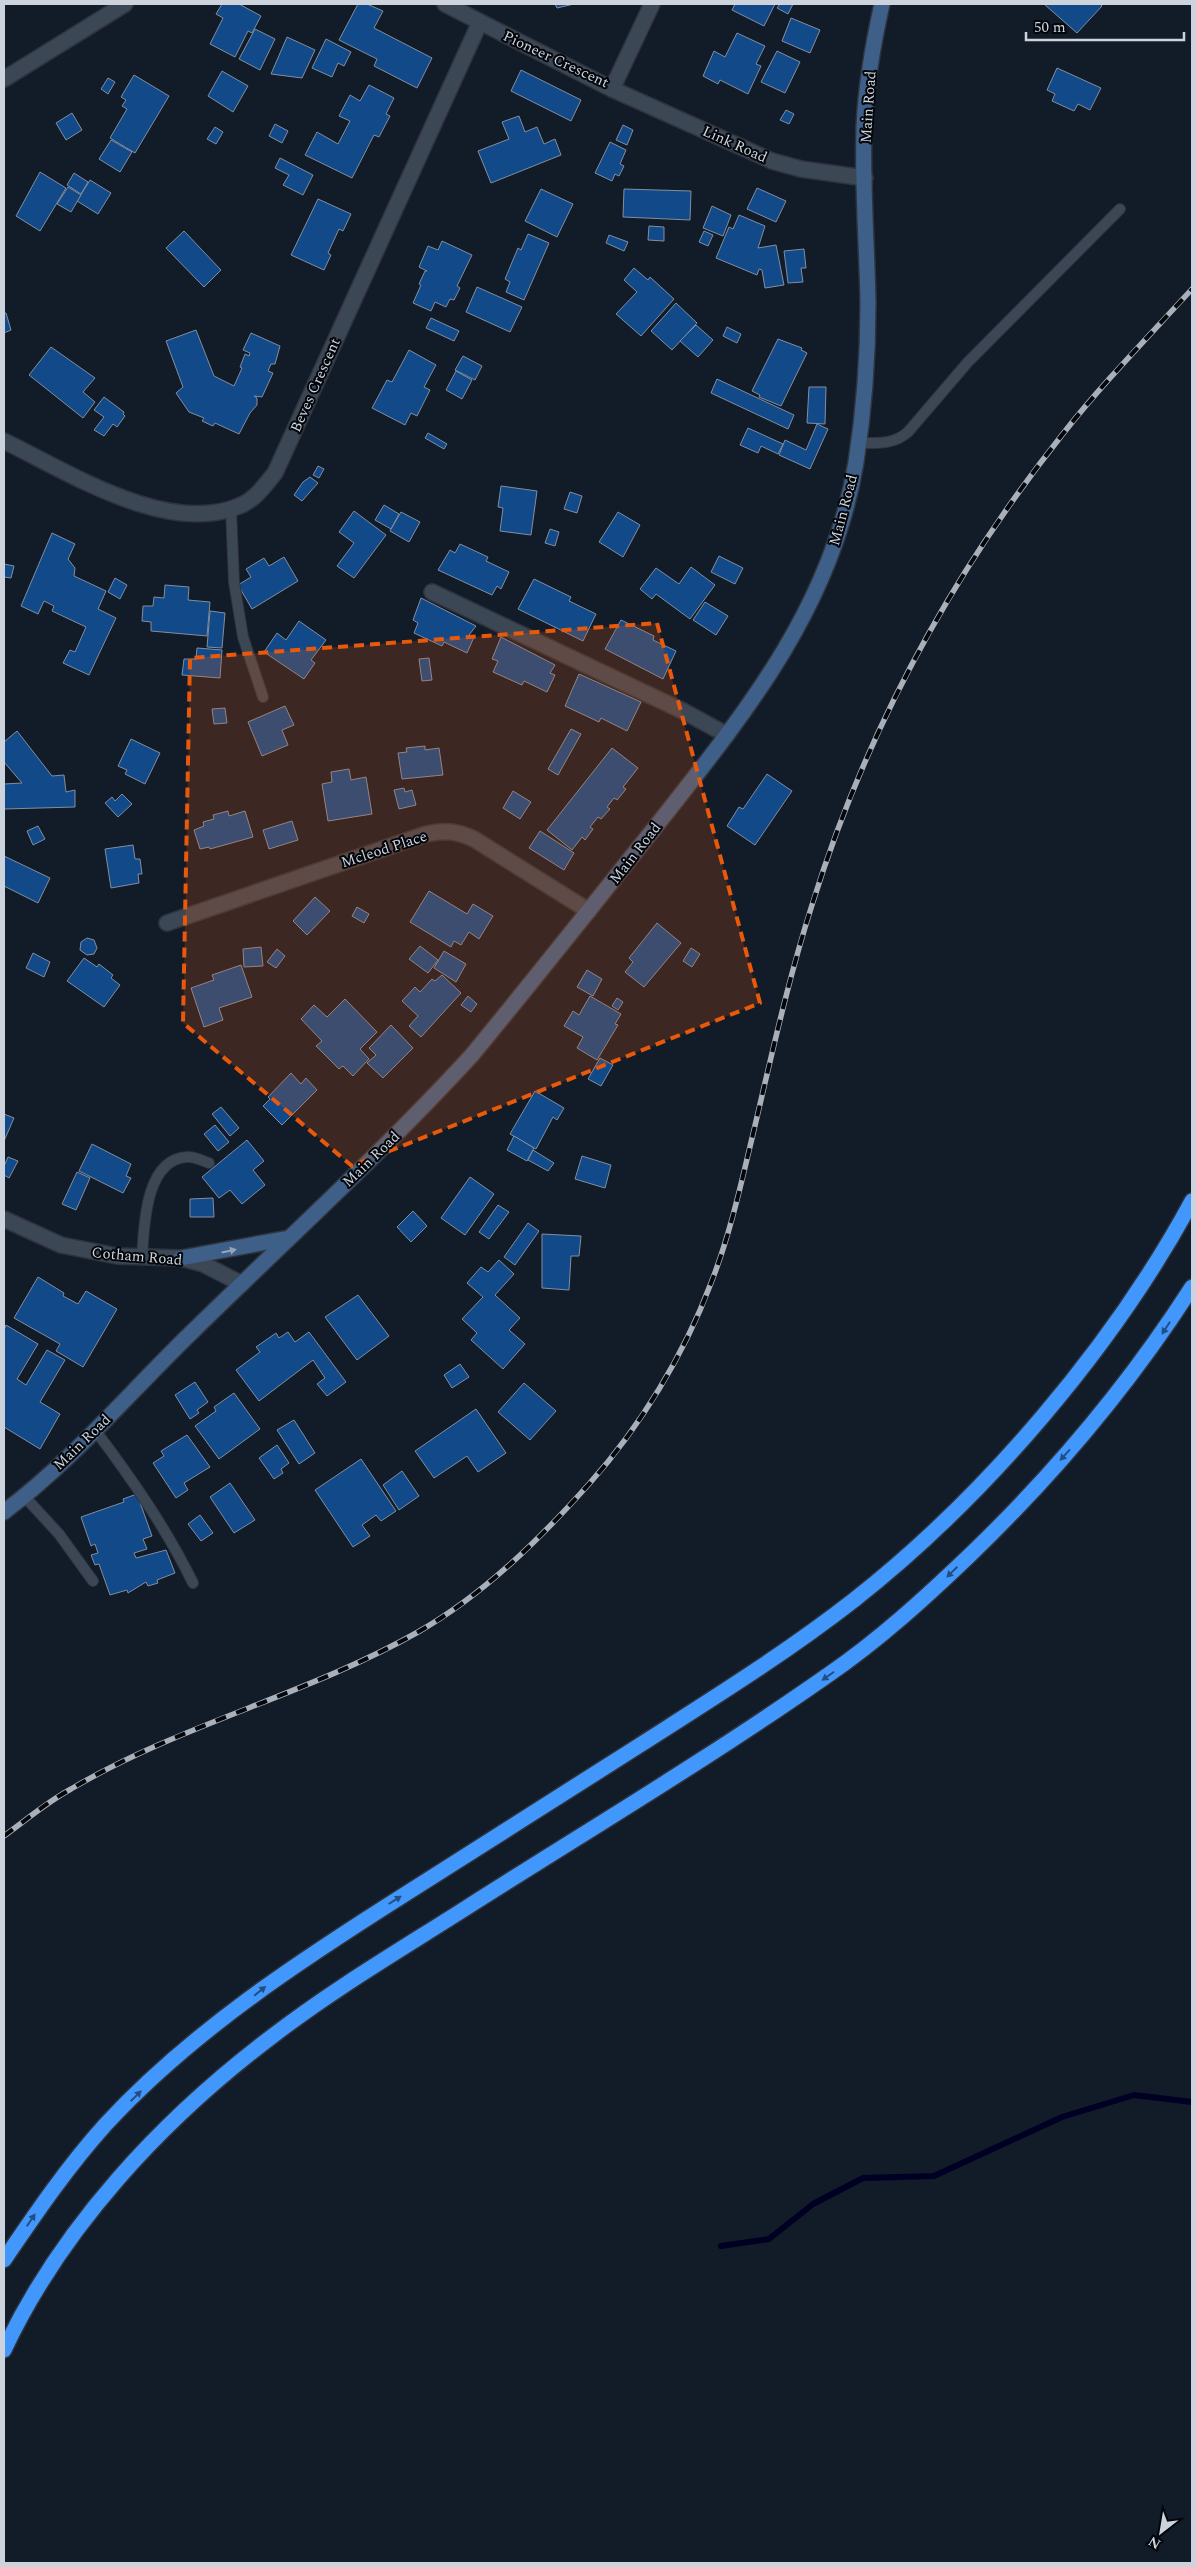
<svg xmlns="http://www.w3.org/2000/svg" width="1196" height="2567" viewBox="0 0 1196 2567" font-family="Spectral,serif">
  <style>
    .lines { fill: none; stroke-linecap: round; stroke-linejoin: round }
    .stream { stroke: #000024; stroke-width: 6 }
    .building { fill: #124a89; stroke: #828e9f }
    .lane-casing { stroke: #2e333d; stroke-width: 12 }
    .street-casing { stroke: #2e333d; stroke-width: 18 }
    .secondary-casing { stroke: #2e333d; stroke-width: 18 }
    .highway-casing { stroke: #2e333d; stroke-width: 18 }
    .lane { stroke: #3c4755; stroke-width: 10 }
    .street { stroke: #3c4755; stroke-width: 15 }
    .secondary { stroke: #3e5f87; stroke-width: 15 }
    .highway { stroke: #4297fc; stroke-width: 15 }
    .rail-casing { stroke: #a9b0ba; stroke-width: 5.5 }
    .rail { stroke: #03060b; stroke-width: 4; stroke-dasharray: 11; stroke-linecap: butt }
    .oneway { fill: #93a5ba }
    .oneway2 { fill: #224e84 }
    .marked { fill: #e8590c; fill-opacity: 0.2; stroke: #e8590c; stroke-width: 4; stroke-dasharray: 10 6; stroke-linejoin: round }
    .labels { text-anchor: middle; stroke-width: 4; stroke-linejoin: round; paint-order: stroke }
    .street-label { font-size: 15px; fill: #ccd3dc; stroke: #03060b }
  </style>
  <rect width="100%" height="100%" fill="#121b28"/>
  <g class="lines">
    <!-- stream -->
    <path class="stream" d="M721,2246L769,2239L813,2204L863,2178L934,2176L1062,2117L1134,2095L1192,2102"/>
  </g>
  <!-- building -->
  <g class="building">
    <path d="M222,4H239L261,16L252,33L248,31L235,57L210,44L223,18L216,14Z"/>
    <path d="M358,4H367L383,11L374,28L432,58L417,88L374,66L377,59L339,40Z"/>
    <path d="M555,4H574L557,8Z"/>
    <path d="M735,4H775L764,26L732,10Z"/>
    <path d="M780,4H793L788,14L777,8Z"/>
    <path d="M1044,4H1100L1102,6L1077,33Z"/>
    <path d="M791,18L820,30L810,53L782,41Z"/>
    <path d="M255,29L275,39L260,70L239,59Z"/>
    <path d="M737,33L765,46L756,64L761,66L748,94L720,80L718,84L703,76L714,51L725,57Z"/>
    <path d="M287,37L315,50L302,78L271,74Z"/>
    <path d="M326,39L351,52L344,66L338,63L332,77L312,68Z"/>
    <path d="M777,51L800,62L785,93L761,82Z"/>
    <path d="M1057,68L1101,88L1090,110L1078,104L1074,111L1052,101L1055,94L1047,90Z"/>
    <path d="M521,70L581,100L571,121L511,91Z"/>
    <path d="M222,71L248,86L233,112L208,96Z"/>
    <path d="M134,75L169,96L135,153L110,138L127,109L122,106L126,100L121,97Z"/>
    <path d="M108,78L115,82L108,94L101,89Z"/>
    <path d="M369,85L394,98L386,114L390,116L379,137L374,135L352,178L305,155L317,132L338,144L350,121L339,116L350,95L360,101Z"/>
    <path d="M786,110L794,114L789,124L780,120Z"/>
    <path d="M72,113L82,130L66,140L56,123Z"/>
    <path d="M519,116L525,132L537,127L544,144L555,139L561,155L491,183L478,151L509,139L502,122Z"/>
    <path d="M275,124L288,131L282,143L269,136Z"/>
    <path d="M623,125L633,130L627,145L616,140Z"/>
    <path d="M215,127L223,132L216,144L207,139Z"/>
    <path d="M111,140L132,152L120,172L99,159Z"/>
    <path d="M610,142L626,150L620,164L624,166L619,176L615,174L612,181L595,173Z"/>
    <path d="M280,158L313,175L303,195L283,185L289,175L275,168Z"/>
    <path d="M40,172L66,188L40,231L16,216Z"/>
    <path d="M74,173L88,182L81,194L67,185Z"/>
    <path d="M90,180L111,193L98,214L77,201Z"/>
    <path d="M68,187L81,195L71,212L57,204Z"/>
    <path d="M757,188L786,201L776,222L747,209Z"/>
    <path d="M541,189L573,204L557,237L525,221Z"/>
    <path d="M624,189L691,191L690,220L623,217Z"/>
    <path d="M318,199L351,214L343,231L339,229L328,253L331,255L324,270L291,255Z"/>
    <path d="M712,206L731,215L723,236L703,228Z"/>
    <path d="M739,215L765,226L758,248L776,245L784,285L765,288L762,270L759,269L757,275L716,258L729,227L733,229Z"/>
    <path d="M649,226L664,227V241L648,240Z"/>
    <path d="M184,231L221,270L204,287L166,248Z"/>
    <path d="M704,231L713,235L708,246L699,242Z"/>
    <path d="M528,234L549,243L524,300L506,292L510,282L505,279L518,248L521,250Z"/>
    <path d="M609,235L628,242L624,251L606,243Z"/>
    <path d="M442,241L472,255L457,286L460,288L454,300L450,299L446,307L435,302L431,311L413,303L421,285L419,284L425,271H427L419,267L428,246L438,250Z"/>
    <path d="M804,249L806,268H801L803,282L788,283L784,251Z"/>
    <path d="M634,268L648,280L650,277L674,299L641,336L616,314L637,292L624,280Z"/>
    <path d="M477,287L522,307L510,332L466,312Z"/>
    <path d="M676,303L697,323L672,350L651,331Z"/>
    <path d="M4,313H6L11,330L4,333Z"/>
    <path d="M431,318L459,331L454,341L426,328Z"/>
    <path d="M696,325L713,340L698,357L680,341Z"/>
    <path d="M727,327L741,334L737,343L723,336Z"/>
    <path d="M196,330L214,376L234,386L242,368L240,367L245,354L249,356L250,353L243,350L251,333L280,346L275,364H271L268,371L273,373L262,397L254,396L257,398V405L250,413L239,434L215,423L213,426L202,421L204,418L189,412L176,393L183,387L166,341Z"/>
    <path d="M778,339L802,348L801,350L807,353L781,406L759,397L760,395L752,391Z"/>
    <path d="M51,347L95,378L83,392L95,402L83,418L29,375Z"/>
    <path d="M409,350L436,365L424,387L430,390L417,416L411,413L405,425L372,408L387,380L392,382Z"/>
    <path d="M463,356L482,366L475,380L455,370Z"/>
    <path d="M456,371L472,380L462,399L446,390Z"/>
    <path d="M717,379L794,415L788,429L711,393Z"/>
    <path d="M809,387H826L825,424L807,423Z"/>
    <path d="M104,397L124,412L123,414L125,416L117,427L113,424L104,436L94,430L104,417L94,410Z"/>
    <path d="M817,424L828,429L810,469L779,455L785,440L806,450Z"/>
    <path d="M748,428L783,444L778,454L761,446L758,453L740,445Z"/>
    <path d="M428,433L447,444L444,449L425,438Z"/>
    <path d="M318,466L324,469L319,478L313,475Z"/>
    <path d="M310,477L318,483L302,501L294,495L303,482Z"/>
    <path d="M501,486L537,491L531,535L500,531L503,508L498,507Z"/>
    <path d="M570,492L582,496L577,513L564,509Z"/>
    <path d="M384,505L399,514L391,529L375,520Z"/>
    <path d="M354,511L386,535L354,578L337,566L354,543L339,532Z"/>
    <path d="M401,512L420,522L409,542L390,531Z"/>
    <path d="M618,512L640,525L623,557L599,542Z"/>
    <path d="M550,529L559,532L555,546L545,543Z"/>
    <path d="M52,533L75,544L68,559L75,568L74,576L106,591L98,609L116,618L89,675L63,663L70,650L75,652L86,627L52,611L54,606L44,601L38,614L21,606Z"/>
    <path d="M460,544L488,557L486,561L509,572L501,589L497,586L492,595L438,570L450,550L455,553Z"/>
    <path d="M719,556L743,568L735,584L711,572Z"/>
    <path d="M284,557L298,581L252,609L238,585L251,577L246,569L264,558L269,566Z"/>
    <path d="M4,564L14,566L11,578L4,577Z"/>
    <path d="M691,567L715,585L690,619L656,594L652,599L640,589L656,568L679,584Z"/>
    <path d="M115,578L127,585L120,599L108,592Z"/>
    <path d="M534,579L571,597L569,601L596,614L583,641L518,609Z"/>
    <path d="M165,585L189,587L188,600L210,602L207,636L151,631V622L142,621L143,606H153L154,597L164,598Z"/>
    <path d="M421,598L476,626L469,635L474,637L467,653L444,642L442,646L414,633L418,623L413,620Z"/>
    <path d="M705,602L728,616L716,635L693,620Z"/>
    <path d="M210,611L225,613L222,648L207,647Z"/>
    <path d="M621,620L654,636L653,640L676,651L663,679L605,649Z"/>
    <path d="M299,621L326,640L311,660L315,663L304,679L264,652L277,633L286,640Z"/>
    <path d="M501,637L555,665L550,673L555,675L547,692L524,681L522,685L493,672L498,661L492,659Z"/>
    <path d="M197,648L222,650L220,678L182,675L184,659H196Z"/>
    <path d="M429,658L432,680L422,681L419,659Z"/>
    <path d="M579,674L641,702L627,731L601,718L599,722L565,706Z"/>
    <path d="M285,706L294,725L282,730L288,745L262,756L248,722Z"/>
    <path d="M225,708L227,723L214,724L212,709Z"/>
    <path d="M571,729L581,734L558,775L548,769Z"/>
    <path d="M17,731L52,776L64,775L66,792L75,790V807L4,809V784L22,783L4,762V742Z"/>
    <path d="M131,739L160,753L145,784L125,774L127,770L118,766Z"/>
    <path d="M425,746V750L439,748L443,775L402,779L398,753L407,752L406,748Z"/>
    <path d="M612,748L638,768L623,787L626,789L617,800L614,798L607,807L610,809L601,819L598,817L590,827L593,829L585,840L582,837L572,850L547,830Z"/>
    <path d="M349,769L351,780L366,777L372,814L328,821L322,784L332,782L331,772Z"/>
    <path d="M767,774L792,791L755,845L727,826L739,807L743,809Z"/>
    <path d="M404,788L405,792L412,790L416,805L399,809L394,790Z"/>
    <path d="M513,791L531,802L520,819L503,808Z"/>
    <path d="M122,794L132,804L118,817L105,803L112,797L115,801Z"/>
    <path d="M228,811L229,816L245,811L253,837L210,849L209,847L200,849L194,830L204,826L203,822L214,819L213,815Z"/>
    <path d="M292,821L298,840L269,849L263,830Z"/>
    <path d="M38,826L45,839L33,845L27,831Z"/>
    <path d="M540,831L574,853L564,870L529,848Z"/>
    <path d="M133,845L135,859H140L142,874H138L139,883L111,888L105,849Z"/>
    <path d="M4,856L50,878L38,903L4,886Z"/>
    <path d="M429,891L467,914L473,904L493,916L479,939L469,932L461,945L454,941L451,947L410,922Z"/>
    <path d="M315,897L330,911L307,935L293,921Z"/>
    <path d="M357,907L369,914L364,923L352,916Z"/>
    <path d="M657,923L681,943L644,987L625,972L633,962L629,958Z"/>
    <path d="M87,938L94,940L97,948L94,954L87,955L80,950L81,942Z"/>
    <path d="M420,946L438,960L428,973L409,959Z"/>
    <path d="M261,947L263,966L244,967L243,949Z"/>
    <path d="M691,948L700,954L692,967L683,961Z"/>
    <path d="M277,949L285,956L276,968L267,962Z"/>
    <path d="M444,951L466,964L456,982L434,968Z"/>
    <path d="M33,953L50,962L44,977L26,968Z"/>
    <path d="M84,958L97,967L99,964L113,975L111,978L120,985L104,1007L67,981Z"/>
    <path d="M241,965L252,997L219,1008L223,1020L204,1027L191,988L214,980L212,975Z"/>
    <path d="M587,970L602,979L593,996L577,987Z"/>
    <path d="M442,975L461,993L421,1037L409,1026L418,1016L402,1001L415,987L420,992L432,979L435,981Z"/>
    <path d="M468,996L477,1004L471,1012L461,1005Z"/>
    <path d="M590,996L621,1014L615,1024L618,1025L597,1060L577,1048L583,1037L564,1026L573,1011L579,1015Z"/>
    <path d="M617,998L623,1002L618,1010L612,1006Z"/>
    <path d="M345,999L377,1032L360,1049L369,1059L353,1076L343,1066L339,1069L316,1046L322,1041L301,1019L314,1005L327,1017Z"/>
    <path d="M391,1025L413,1048L383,1078L367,1063L376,1055L369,1048Z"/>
    <path d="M600,1058L613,1065L601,1086L588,1079Z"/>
    <path d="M291,1073L301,1084L306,1078L317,1090L282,1125L263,1106L270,1099L268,1097Z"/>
    <path d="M535,1091L564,1108L557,1120L553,1117L536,1149L510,1134Z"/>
    <path d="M221,1107L239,1128L230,1136L212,1114Z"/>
    <path d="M4,1114L14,1118L4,1141Z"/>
    <path d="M215,1125L229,1142L218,1151L204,1134Z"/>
    <path d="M514,1136L534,1148L527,1161L507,1150Z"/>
    <path d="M247,1140L264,1161L253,1170L265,1185L242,1204L230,1190L219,1198L202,1177Z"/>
    <path d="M92,1144L131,1164L126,1176L131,1178L123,1193L79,1171Z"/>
    <path d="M533,1150L554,1163L548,1171L528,1160Z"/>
    <path d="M582,1156L611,1165L605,1188L575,1179Z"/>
    <path d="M8,1157L18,1161L9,1178L4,1175V1166Z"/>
    <path d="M77,1172L90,1178L76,1210L62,1204Z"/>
    <path d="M470,1177L494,1194L465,1235L441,1218Z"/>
    <path d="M213,1198L214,1217H190V1199Z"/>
    <path d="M498,1205L509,1212L489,1239L479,1232Z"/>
    <path d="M413,1211L427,1226L411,1242L397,1227Z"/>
    <path d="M528,1223L539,1231L515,1265L504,1257Z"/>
    <path d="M542,1234L581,1236L579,1256H571L569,1290L542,1288Z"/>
    <path d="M499,1260L514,1274L495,1295L520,1318L509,1330L525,1344L503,1369L471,1340L477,1333L462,1319L483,1297L467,1283L481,1267L488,1272Z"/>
    <path d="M38,1277L64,1293L63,1296L78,1304L86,1291L117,1309L83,1367L56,1351L60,1344L14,1318Z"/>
    <path d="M358,1295L389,1336L357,1360L325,1317Z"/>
    <path d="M6,1325L38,1344L17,1379L26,1385L47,1350L65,1360L40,1402L60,1414L40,1449L4,1427V1330Z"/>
    <path d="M288,1332L295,1342L309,1332L346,1382L327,1396L317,1384L325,1378L313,1360L259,1401L236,1370L260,1352L256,1347L276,1333L279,1338Z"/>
    <path d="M460,1364L469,1377L452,1388L444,1375Z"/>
    <path d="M195,1382L208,1402L197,1410L199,1413L190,1419L175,1395Z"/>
    <path d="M524,1383L556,1411L530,1440L498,1412Z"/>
    <path d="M234,1393L260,1429L219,1459L195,1426L216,1411L214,1407Z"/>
    <path d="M476,1409L506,1453L478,1472L467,1456L434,1478L415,1451Z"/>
    <path d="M294,1420L315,1453L299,1464L277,1430Z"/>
    <path d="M187,1435L210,1467L184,1483L188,1490L176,1498L153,1463L164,1456L161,1451Z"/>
    <path d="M277,1445L289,1463L281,1469L283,1473L274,1479L259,1458Z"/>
    <path d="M361,1459L396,1511L381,1521L376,1515L362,1525L370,1536L353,1547L315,1490Z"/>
    <path d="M402,1471L419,1496L399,1510L383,1485Z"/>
    <path d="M230,1483L255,1520L234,1533L210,1497Z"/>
    <path d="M137,1494L152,1536L143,1539L147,1549L134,1553L136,1558L166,1550L175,1573L157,1580L158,1583L148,1586L146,1582L128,1593L127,1590L110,1595L99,1564L95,1565L91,1555L98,1553L95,1544L91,1546L81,1517L124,1502L123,1499Z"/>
    <path d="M200,1515L213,1533L201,1541L188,1524Z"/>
  </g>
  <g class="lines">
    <defs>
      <g id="lane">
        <path d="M858,443C877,443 893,445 908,432L968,362L1120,209"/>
        <path d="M231,509L234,582L243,637L263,697"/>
        <path d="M142,1257C144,1227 145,1159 187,1157C194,1156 203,1161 209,1163"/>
        <path d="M95,1430C132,1479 166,1528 193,1583"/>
        <path d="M24,1496L59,1534L93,1581"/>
      </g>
      <g id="street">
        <path d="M445,4L612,89L772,161L801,169L865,178"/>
        <path d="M4,79L125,4"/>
        <path d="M612,89L652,4"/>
        <path d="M4,441C68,472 167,536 239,506C255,500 265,485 275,473L480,22"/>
        <path d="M432,592L683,711L727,735"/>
        <path d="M167,923L426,834C445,830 457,831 474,839L589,911"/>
        <path d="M4,1219L61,1245L117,1256L181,1258L203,1264L242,1284"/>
      </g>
      <g id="secondary">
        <path d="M181,1258L289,1238"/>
        <path d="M4,1512C73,1460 130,1392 192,1332C286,1240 383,1152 472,1055C533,981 593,905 653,830C742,717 832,609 856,462C864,411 868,355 868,303C867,245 862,185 864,126C866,85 873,44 882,4"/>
      </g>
      <g id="highway">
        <path d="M4,2260C36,2213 68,2166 106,2124C192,2031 301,1960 407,1893C485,1844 562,1794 640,1745C712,1699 786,1653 854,1600C985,1497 1113,1347 1192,1201"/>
        <path d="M4,2350C62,2227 162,2120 270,2038C332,1990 400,1950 466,1908C587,1831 711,1757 828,1675C879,1640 925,1598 970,1555C1054,1474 1129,1385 1192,1287"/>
      </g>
    </defs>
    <!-- lane casing -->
    <use href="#lane" class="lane-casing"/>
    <!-- street casing -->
    <use href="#street" class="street-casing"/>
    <!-- secondary casing -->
    <use href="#secondary" class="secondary-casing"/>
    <!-- highway casing -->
    <use href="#highway" class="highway-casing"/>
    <!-- lane -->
    <use href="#lane" class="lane"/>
    <!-- street -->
    <use href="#street" class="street"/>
    <!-- secondary -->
    <use href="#secondary" class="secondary"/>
    <!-- highway -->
    <use href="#highway" class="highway"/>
    <defs>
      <path id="rail" d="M4,1836C26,1820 47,1802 71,1789C181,1724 307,1695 418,1632C483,1595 539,1540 589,1484C640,1427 684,1355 711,1283C730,1235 741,1184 753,1134C771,1058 788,980 812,905C865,734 951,575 1062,435C1102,384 1148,337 1192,289"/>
    </defs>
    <!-- rail casing -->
    <use href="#rail" class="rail-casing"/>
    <!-- rail -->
    <use href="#rail" class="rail"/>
  </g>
  <!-- one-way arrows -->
  <defs><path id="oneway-solid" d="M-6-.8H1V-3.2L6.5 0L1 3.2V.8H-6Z" transform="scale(1.25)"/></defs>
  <use class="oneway" href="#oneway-solid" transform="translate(229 1251) rotate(-12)"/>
  <g class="oneway2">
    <use href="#oneway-solid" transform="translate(1166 1328) rotate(123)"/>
    <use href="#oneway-solid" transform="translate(1065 1455) rotate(132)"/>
    <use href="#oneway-solid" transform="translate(952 1572) rotate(136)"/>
    <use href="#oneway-solid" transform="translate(828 1676) rotate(145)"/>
    <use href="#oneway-solid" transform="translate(395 1900) rotate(-32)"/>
    <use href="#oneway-solid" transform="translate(260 1991) rotate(-39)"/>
    <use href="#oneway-solid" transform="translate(136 2096) rotate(-44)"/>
    <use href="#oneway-solid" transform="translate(31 2220) rotate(-56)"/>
  </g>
  <!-- marked area -->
  <path class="marked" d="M657,623L760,1003L352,1166L183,1023L190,658Z"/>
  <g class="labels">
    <!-- street labels -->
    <g class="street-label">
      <text transform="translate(556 59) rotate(25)" y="5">Pioneer Crescent</text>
      <text transform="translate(868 107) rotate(-86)" y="5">Main Road</text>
      <text transform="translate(735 144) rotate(24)" y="5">Link Road</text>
      <text transform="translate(315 385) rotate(-66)" y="5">Beves Crescent</text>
      <text transform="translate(843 510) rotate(-75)" y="5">Main Road</text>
      <text transform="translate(384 849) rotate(-18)" y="5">Mcleod Place</text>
      <text transform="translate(635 853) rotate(-52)" y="5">Main Road</text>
      <text transform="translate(371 1159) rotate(-44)" y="5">Main Road</text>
      <text transform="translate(137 1256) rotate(5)" y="5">Cotham Road</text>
      <text transform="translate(82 1442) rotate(-44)" y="5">Main Road</text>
    </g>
  </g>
  <!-- border -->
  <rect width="1196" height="2567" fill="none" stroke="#ccd3dc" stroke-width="10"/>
  <!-- north arrow -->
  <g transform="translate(1161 2532) rotate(211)" stroke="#03060b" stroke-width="4" paint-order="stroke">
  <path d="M0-4L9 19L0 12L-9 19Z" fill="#ccd3dc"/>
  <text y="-8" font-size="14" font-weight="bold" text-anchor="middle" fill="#ccd3dc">N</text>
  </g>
  <!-- scale -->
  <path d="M1026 32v8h158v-8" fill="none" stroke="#ccd3dc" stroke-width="2.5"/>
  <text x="1034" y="32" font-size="15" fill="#ccd3dc" stroke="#03060b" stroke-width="4" paint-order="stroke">50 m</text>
</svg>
